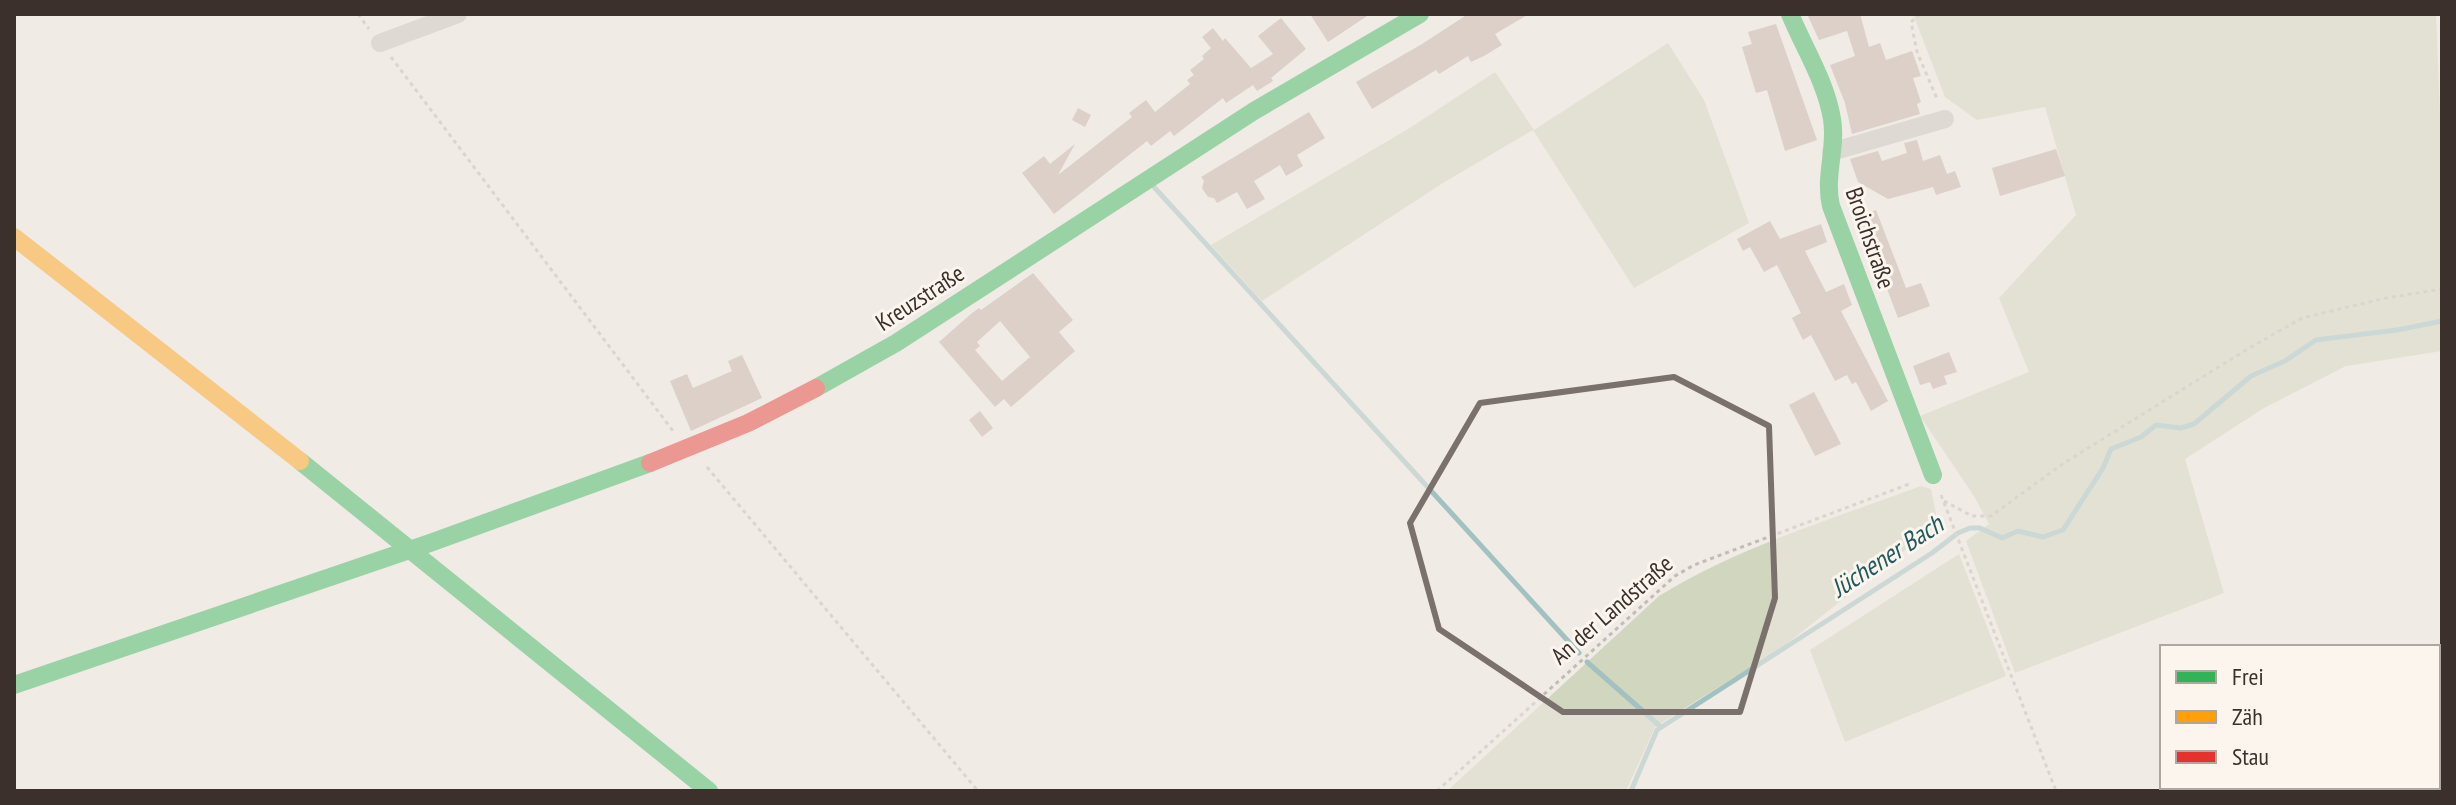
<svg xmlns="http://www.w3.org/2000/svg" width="2456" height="805" viewBox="0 0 2456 805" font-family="'PT Sans Narrow',sans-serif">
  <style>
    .green { fill: #d1d6bf }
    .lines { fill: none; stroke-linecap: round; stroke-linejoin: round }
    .stream { stroke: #a1c2c1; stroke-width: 5 }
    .building { fill: #c3afa7; fill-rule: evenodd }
    .path { stroke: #c2bbb6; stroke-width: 3; stroke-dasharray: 4 4; stroke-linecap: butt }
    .street { stroke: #c9c3be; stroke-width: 18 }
    .fast { stroke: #30b455; stroke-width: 18 }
    .slow { stroke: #ff9f0a; stroke-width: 18 }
    .jam { stroke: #e5322d; stroke-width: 18 }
    .marked { fill: none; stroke: #7a716c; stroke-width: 6; stroke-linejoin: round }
    .labels { text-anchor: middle; stroke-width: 6; stroke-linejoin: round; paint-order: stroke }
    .street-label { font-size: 24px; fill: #3b302b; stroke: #fbf5ee }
    .water-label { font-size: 26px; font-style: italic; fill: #1f5a5e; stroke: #fbf5ee }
  </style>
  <rect width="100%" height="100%" fill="#f0ebe5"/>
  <!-- green -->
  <g class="green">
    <path d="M1913,14H2436L2442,165V351L2346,366L2264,408L2185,459L2224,593L2015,673L1966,541L1989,524L1974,496L1920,416L2029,372L1999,298L2076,215L2045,107L1977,120L1945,97Z"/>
    <path d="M1668,43L1704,100L1749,223L1634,288L1533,130L1443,183L1262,301L1211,245L1408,129L1495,72L1534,130Z"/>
    <path d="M1921,486L1931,489L1938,524L1784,646L1655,727L1626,791H1447L1659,596C1740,546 1833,519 1921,486Z"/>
    <path d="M1959,554L2006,676L1845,742L1810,650Z"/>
  </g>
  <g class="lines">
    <!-- stream -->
    <g class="stream">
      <path d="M1154,187L1579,653"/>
      <path d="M1587,662L1661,727"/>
      <path d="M1631,791L1657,730L1932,553L1958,533L1970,528H1980L2002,538L2018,531L2043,537L2063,530L2103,468L2111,449L2141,437L2156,425L2181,428L2194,424L2251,376L2285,361L2316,340L2397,330L2442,321"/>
    </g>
  </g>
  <!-- building -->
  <g class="building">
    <path d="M1310,14H1370L1328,42Z"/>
    <path d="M1468,14H1529L1495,34L1502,45L1484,56L1471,62L1468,56L1439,74L1436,70L1372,109L1356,82L1422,44Z"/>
    <path d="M1807,14H1860L1869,47L1880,43L1886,60L1912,51L1921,76L1913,78L1921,102L1917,104L1920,114L1852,134L1845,103L1830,65L1855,56L1847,31L1819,40Z"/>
    <path d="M1281,18L1306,49L1271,78L1273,81L1257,91L1253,85L1226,103L1223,98L1174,136L1170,131L1151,146L1147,141L1054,214L1022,173L1044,156L1050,164L1075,144L1058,175L1132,117L1129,113L1146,100L1155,112L1190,84L1187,80L1194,75L1190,70L1204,59L1202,56L1211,48L1202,37L1213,28L1223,41L1225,38L1251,68L1273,54L1258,36Z"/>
    <path d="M1776,24L1817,140L1785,151L1767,90L1756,93L1742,47L1752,44L1748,32Z"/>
    <path d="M1078,108L1091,115L1085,127L1072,120Z"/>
    <path d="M1309,112L1325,138L1297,155L1303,166L1286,176L1280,165L1254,181L1265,199L1247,209L1237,192L1217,203L1214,198L1208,197L1202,188L1204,181L1201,177Z"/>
    <path d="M1917,140L1923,161L1940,155L1947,174L1955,171L1961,187L1936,195L1933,187L1888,199L1858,182L1850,159L1878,151L1882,161L1907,153L1904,143Z"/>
    <path d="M2056,149L2065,176L2000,196L1992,168Z"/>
    <path d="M1876,210L1906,288L1921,283L1930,306L1898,318L1883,278L1876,281L1853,219Z"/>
    <path d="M1770,221L1780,239L1821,224L1827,242L1805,251L1826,292L1844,284L1852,305L1841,311L1888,401L1871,411L1856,382L1852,384L1847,375L1835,381L1811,335L1803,340L1792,318L1801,313L1777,265L1764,272L1750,247L1743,251L1737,239Z"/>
    <path d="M1033,273L1073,320L1059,332L1075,351L1011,407L1004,399L995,407L939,342L972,313L979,308L981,310ZM1000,321L1030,357L1002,381L975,350L980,346L977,342Z"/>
    <path d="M1949,352L1957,372L1944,376L1947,384L1933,389L1930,382L1920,385L1913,366Z"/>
    <path d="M742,355L762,398L691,431L670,381L687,374L693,388L732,371L728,361Z"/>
    <path d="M1814,392L1841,444L1815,456L1789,405Z"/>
    <path d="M980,411L993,428L982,437L969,420Z"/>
  </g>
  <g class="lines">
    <!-- path -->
    <g class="path">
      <path d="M358,14L369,29"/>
      <path d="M1920,14L1911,22L1917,52L1938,101"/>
      <path d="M391,57L673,431"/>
      <path d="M707,467L978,791"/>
      <path d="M1941,495L2056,791"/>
      <path d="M1944,501L1972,516H1991L2064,463L2246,350L2302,318L2386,298L2442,289"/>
      <path d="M1437,791L1675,576L1694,565L1912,483"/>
    </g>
    <!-- street -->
    <g class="street">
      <path d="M380,43L458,14"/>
      <path d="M1831,152L1945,119"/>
    </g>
    <!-- fast -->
    <g class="fast">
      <path d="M1790,14C1804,48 1826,82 1832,119C1837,148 1824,176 1831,206L1933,475"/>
      <path d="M816,388L896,343L1254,111L1420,14"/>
      <path d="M300,461L709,791"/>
      <path d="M14,685L430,543L650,463"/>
    </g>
    <!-- slow -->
    <path class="slow" d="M14,237L300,461"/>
    <!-- jam -->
    <path class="jam" d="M650,463L748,423L816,388"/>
  </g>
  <!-- marked area -->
  <path d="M0 0H2456V805H0ZM1674,377L1769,426L1775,598L1740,712H1563L1439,629L1410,523L1480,403Z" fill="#f0ebe5" fill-opacity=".55" fill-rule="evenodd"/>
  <path class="marked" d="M1674,377L1769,426L1775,598L1740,712H1563L1439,629L1410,523L1480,403Z"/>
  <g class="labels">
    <!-- street labels -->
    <g class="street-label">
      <text transform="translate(1870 238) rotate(71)" y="8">Broichstraße</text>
      <text transform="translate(920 298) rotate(-33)" y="8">Kreuzstraße</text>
      <text transform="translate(1612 610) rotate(-41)" y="8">An der Landstraße</text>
    </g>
    <!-- water labels -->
    <g class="water-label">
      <text transform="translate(1887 556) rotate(-33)" y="9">Jüchener Bach</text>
    </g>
  </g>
  <!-- border -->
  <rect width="2456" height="805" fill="none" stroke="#3b302b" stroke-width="32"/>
  <!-- legend -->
  <rect x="2160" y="645" width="280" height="144" fill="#fbf5ee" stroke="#aea6a0" stroke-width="2"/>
  <rect x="2176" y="671" width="40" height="12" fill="#30b455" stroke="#aea6a0" stroke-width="2"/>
  <text x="2232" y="685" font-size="24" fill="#3b302b">Frei</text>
  <rect x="2176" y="711" width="40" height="12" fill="#ff9f0a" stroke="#aea6a0" stroke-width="2"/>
  <text x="2232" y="725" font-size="24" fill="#3b302b">Zäh</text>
  <rect x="2176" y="751" width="40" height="12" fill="#e5322d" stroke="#aea6a0" stroke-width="2"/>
  <text x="2232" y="765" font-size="24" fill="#3b302b">Stau</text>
</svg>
